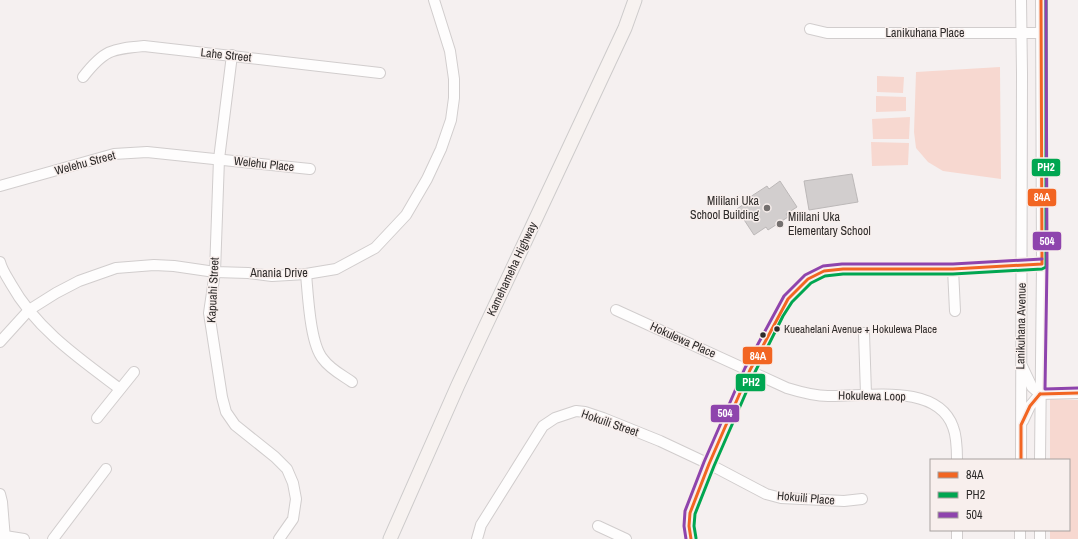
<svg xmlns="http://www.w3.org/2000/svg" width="1078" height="539" viewBox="0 0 1078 539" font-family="'Archivo Narrow',sans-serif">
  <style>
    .green { fill: #f7d8d0 }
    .building { fill: #d2cece; stroke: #bcb8b8 }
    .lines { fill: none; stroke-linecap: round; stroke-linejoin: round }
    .minor-casing { stroke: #d1cdcd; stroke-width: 12 }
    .major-casing { stroke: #cdcbcb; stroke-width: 15 }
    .minor { stroke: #fefdfd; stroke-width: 10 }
    .major { stroke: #f7f2f0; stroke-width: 13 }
    .bus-1-casing { stroke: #f8efed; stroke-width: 6 }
    .bus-2-casing { stroke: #f8efed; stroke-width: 6 }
    .bus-3-casing { stroke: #f8efed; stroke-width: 6 }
    .bus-1 { stroke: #f26522; stroke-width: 3 }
    .bus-2 { stroke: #00a651; stroke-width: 3 }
    .bus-3 { stroke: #8e44ad; stroke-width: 3 }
    .poi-dot { fill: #74706f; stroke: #f8efed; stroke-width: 1.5 }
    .bus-dot { fill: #2e2b2a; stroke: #f8efed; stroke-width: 1.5 }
    .labels { text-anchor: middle; stroke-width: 3; stroke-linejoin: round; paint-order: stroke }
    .bus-label { font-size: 11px; fill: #2e2b2a; stroke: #f8efed; text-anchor: start }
    .street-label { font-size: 12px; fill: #2e2b2a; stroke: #f8efed }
    .poi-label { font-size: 12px; fill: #2e2b2a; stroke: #f8efed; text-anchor: end }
    .line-badge { stroke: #f8efed; stroke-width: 1.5 }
    .badge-label { font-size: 11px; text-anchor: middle; font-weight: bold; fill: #fff }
  </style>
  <rect width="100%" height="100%" fill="#f5f0f0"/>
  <!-- green -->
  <g class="green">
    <path d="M1000,67L1001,179L943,171L928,162L916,148L914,132L916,72Z"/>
    <path d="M877,76L904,77L903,93L877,92Z"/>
    <path d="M876,96L906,97V111L876,112Z"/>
    <path d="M910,117L909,139H873L872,119Z"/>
    <path d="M871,142L909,143L908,165L872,166Z"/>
    <path d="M1050,399L1078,400V539H1050V530H1069V460H1050Z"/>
  </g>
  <!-- building -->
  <g class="building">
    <path d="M852,174L858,202L809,210L804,181Z"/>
    <path d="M780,181L797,207L786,214L788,217L768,230L766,227L754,235L737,209L748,201L747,199L767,186L769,189Z"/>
  </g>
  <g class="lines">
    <defs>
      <g id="minor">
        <path d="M810,29L827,33H1041"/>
        <path d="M232,55L219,159L215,272L209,313L222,397L226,412L235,425L275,457L287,469L293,483L296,499L293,519L279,539"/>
        <path d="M83,77C104,50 111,49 144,46L380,73"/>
        <path d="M0,186L114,154L147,152L310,169"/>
        <path d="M0,262C2,270 7,277 11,284C36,329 80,359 120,389"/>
        <path d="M953,269L955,311"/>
        <path d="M306,274C308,295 310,344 323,359C330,369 342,375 352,382"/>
        <path d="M616,310L787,388C800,392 814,396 828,396C865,397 937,382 953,427C957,437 957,449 957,460"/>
        <path d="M864,333L866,394"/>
        <path d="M0,342L29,310L56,293L79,281L116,268L154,265L174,266L215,272L248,273L272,276L306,274L336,269L375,248L406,215L427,179L441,149L451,120L454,98V79L450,51L434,0"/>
        <path d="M1022,366L1032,387L1040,394"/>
        <path d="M1040,394L1078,393"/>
        <path d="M97,418L134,372"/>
        <path d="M1023,421L1030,406L1040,394"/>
        <path d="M1021,460L1022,74L1021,0"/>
        <path d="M1040,460L1042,264L1041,0"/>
        <path d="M0,494L2,502L5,539"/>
        <path d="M598,526L626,539"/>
        <path d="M1040,530V539"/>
        <path d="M5,536L24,539"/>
        <path d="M53,539L106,469"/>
        <path d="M477,539L481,525L543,426L555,418L576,411L585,412L603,418L660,441L709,464L766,494L781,498L844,501L862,499"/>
        <path d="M691,539L689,526L690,513L709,464L750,370L779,314L788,299L808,279L824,271L843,269H953L1042,264"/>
        <path d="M957,539V530"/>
        <path d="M1020,539V530"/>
      </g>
      <path id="major" d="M390,539L458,385L625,28L635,0"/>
    </defs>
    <!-- minor casing -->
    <use href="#minor" class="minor-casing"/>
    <!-- major casing -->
    <use href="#major" class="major-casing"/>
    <!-- minor -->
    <use href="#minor" class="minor"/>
    <!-- major -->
    <use href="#major" class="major"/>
    <defs>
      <g id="bus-1">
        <path d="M1040,394L1078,393"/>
        <path d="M1021,460V425L1030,406L1040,394"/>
        <path d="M691,539L689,526L690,513L709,464L750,370L788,299L808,279L824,271L843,269H953L1042,264L1041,0"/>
      </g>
      <path id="bus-2" d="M696,538L694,526L695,514L714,466L755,372L783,316L792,302L811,283L825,276L843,274H953L1042,269L1046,267V0"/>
      <g id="bus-3">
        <path d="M1046,0L1047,264L1045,389L1078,388"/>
        <path d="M686,539L684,526L685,511L704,462L745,368L784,296L805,275L823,266L842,264H953L1042,259"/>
      </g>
    </defs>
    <!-- bus-1 casing -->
    <use href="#bus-1" class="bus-1-casing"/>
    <!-- bus-2 casing -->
    <use href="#bus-2" class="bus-2-casing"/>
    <!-- bus-3 casing -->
    <use href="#bus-3" class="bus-3-casing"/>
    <!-- bus-1 -->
    <use href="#bus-1" class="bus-1"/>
    <!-- bus-2 -->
    <use href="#bus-2" class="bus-2"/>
    <!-- bus-3 -->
    <use href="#bus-3" class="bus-3"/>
  </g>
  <!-- markers -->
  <g class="poi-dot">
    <circle cx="767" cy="208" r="4"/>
    <circle cx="780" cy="224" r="4"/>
  </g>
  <g class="bus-dot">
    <circle cx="777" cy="329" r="3.5"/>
    <circle cx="763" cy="335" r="3.5"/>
  </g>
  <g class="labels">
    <!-- bus labels -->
    <g class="bus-label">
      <text x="784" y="333">Kueahelani Avenue + Hokulewa Place</text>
    </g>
    <!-- street labels -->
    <g class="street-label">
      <text x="925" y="37">Lanikuhana Place</text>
      <text transform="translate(226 55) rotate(6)" y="4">Lahe Street</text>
      <text transform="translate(85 163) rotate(-15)" y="4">Welehu Street</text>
      <text transform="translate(264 164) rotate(6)" y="4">Welehu Place</text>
      <text transform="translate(512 269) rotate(-65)" y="4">Kamehameha Highway</text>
      <text x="279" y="277">Anania Drive</text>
      <text transform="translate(213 290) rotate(-87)" y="4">Kapuahi Street</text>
      <text transform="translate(1021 326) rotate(-89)" y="4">Lanikuhana Avenue</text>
      <text transform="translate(683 340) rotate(24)" y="4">Hokulewa Place</text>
      <text transform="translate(872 396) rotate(1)" y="4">Hokulewa Loop</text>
      <text transform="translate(610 423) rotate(19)" y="4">Hokuili Street</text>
      <text transform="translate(806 498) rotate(5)" y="4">Hokuili Place</text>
    </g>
    <!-- poi labels -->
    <g class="poi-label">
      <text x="759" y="205">Mililani Uka<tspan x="759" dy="14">School Building</tspan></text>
      <text x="788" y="221" text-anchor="start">Mililani Uka<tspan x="788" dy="14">Elementary School</tspan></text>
    </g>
  </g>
  <g class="line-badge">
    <rect x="1031" y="158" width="30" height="19" rx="4" fill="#00a651"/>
    <rect x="1027" y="188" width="30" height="19" rx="4" fill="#f26522"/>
    <rect x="1032" y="231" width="30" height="20" rx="4" fill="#8e44ad"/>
    <rect x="742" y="346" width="31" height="19" rx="4" fill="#f26522"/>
    <rect x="735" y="373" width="31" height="19" rx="4" fill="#00a651"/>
    <rect x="710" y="404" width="30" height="19" rx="4" fill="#8e44ad"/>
  </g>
  <g class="badge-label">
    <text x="1046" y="171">PH2</text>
    <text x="1042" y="201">84A</text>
    <text x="1047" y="245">504</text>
    <text x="758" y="360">84A</text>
    <text x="751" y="386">PH2</text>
    <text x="725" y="417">504</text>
  </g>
  <!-- legend -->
  <rect x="930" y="459" width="140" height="72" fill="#f8efed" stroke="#a7a19f"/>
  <rect x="938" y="472" width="20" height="6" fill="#f26522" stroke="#a7a19f"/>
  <text x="966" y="479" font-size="12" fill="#2e2b2a">84A</text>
  <rect x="938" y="492" width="20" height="6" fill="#00a651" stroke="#a7a19f"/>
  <text x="966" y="499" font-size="12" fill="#2e2b2a">PH2</text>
  <rect x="938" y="512" width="20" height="6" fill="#8e44ad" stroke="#a7a19f"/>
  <text x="966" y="519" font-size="12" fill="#2e2b2a">504</text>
</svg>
